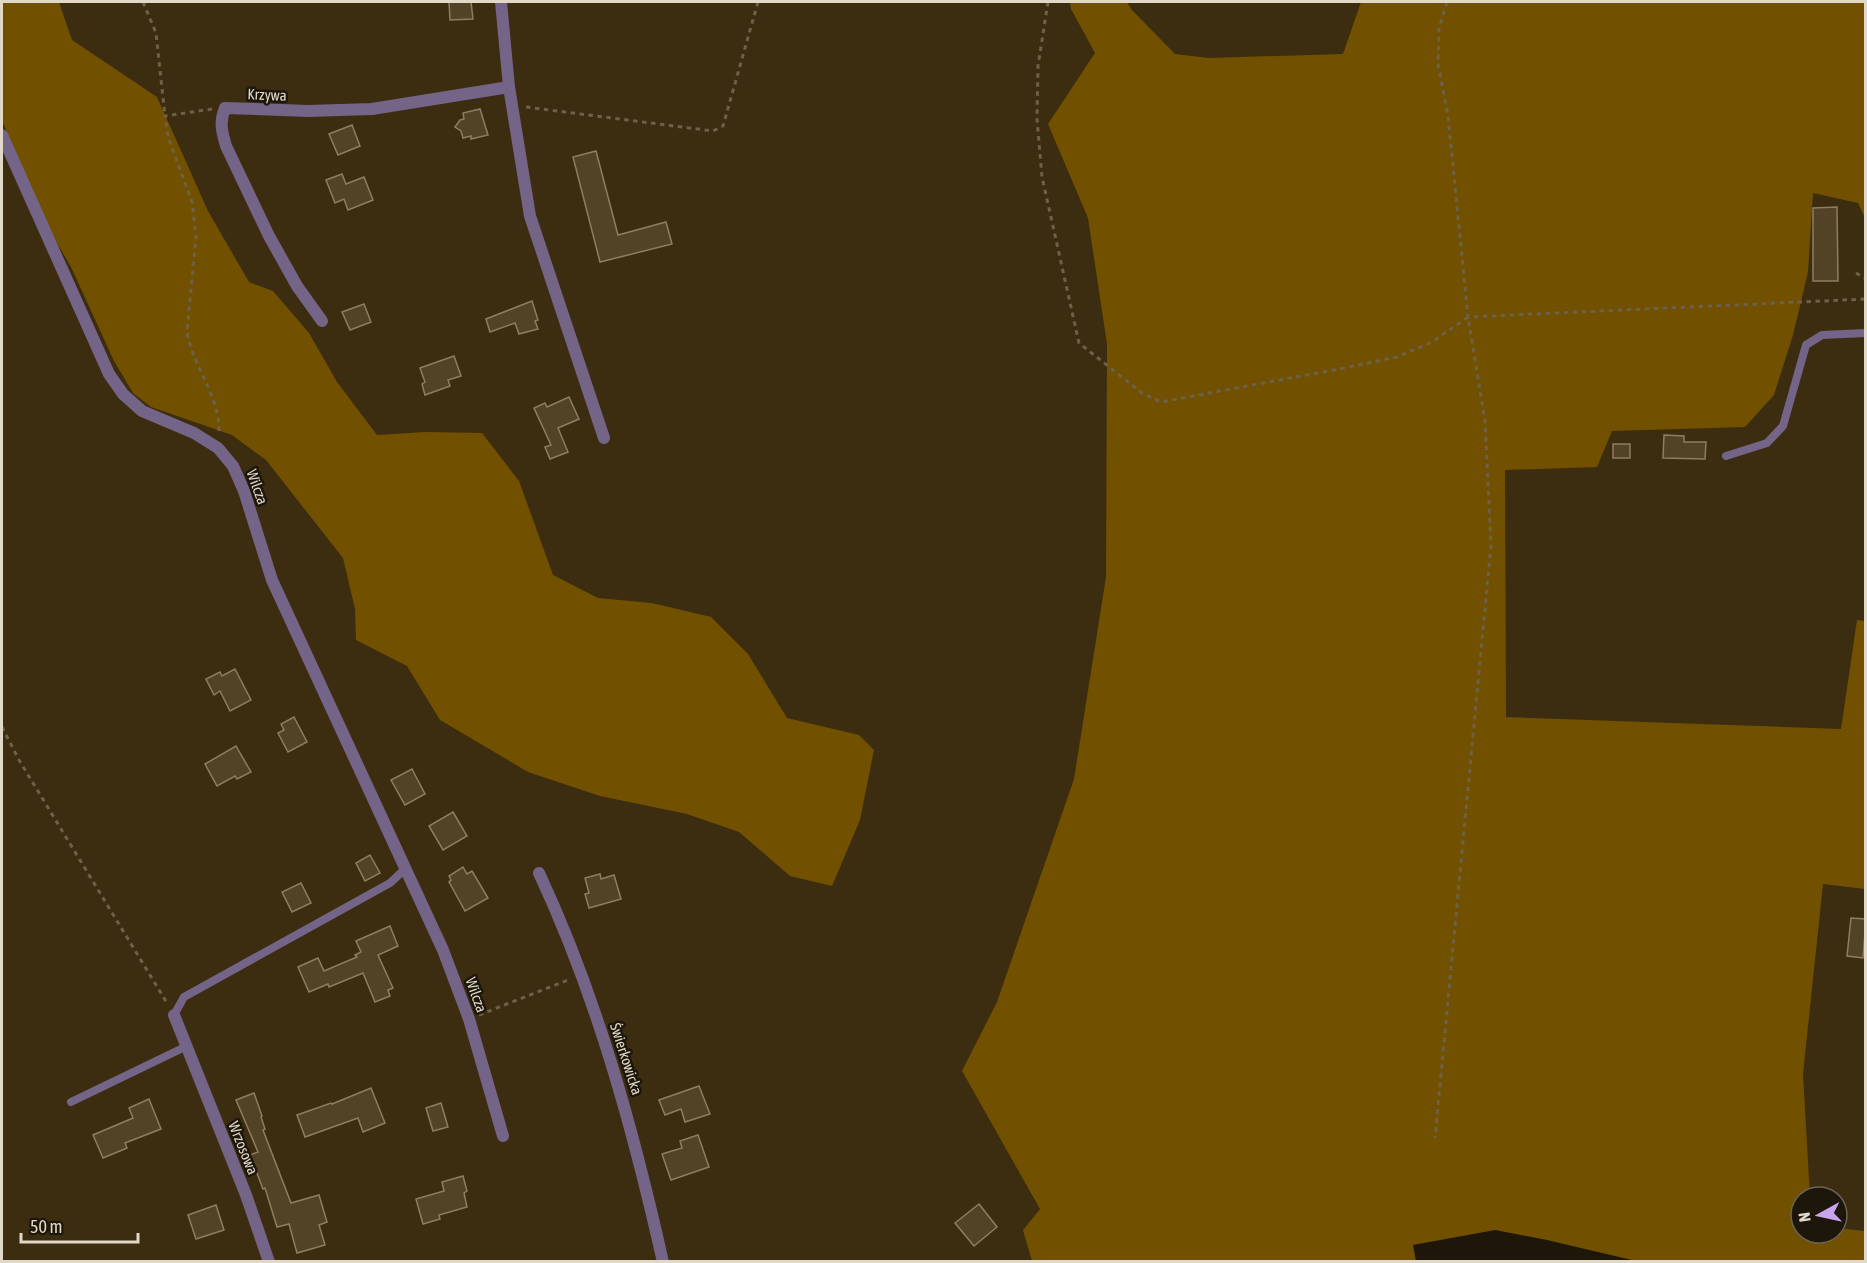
<svg xmlns="http://www.w3.org/2000/svg" width="1867" height="1263" viewBox="0 0 1867 1263" font-family="'Asap Condensed',sans-serif">
  <style>
    .green { fill: #715000 }
    .water { fill: #1d1609 }
    .building { fill: #524226; stroke: #8f7d60; stroke-width: 1.5 }
    .lines { fill: none; stroke-linecap: round; stroke-linejoin: round }
    .path { stroke: #6e6149; stroke-width: 3; stroke-dasharray: 4.5 4.5; stroke-linecap: butt }
    .service { stroke: #746487; stroke-width: 8 }
    .minor { stroke: #746487; stroke-width: 12 }
    .labels { text-anchor: middle; stroke-width: 5; stroke-linejoin: round; paint-order: stroke }
    .street-label { font-size: 15px; fill: #e1d8c8; stroke: #1d160b }
  </style>
  <rect width="100%" height="100%" fill="#3c2d11"/>
  <!-- green -->
  <g class="green">
    <path d="M2,2H59L72,40L157,97L208,211L249,282L273,291L309,333L337,382L377,435L425,432L482,433L519,481L553,575L598,598L652,603L711,617L748,654L787,718L859,735L874,750L860,820L832,886L790,876L739,832L687,814L600,796L528,772L440,720L407,666L356,640L355,609L343,558L266,460L232,435L151,407L133,393L114,361L71,267L38,210L2,120Z"/>
    <path d="M1070,2H1127L1131,9L1175,54L1209,58L1343,54L1361,2H1865V218L1858,203L1813,193L1808,272L1793,335L1774,395L1745,427L1612,431L1597,467L1505,470L1506,717L1841,729L1857,620L1865,621V889L1823,884L1803,1074L1810,1197H1801V1233H1837V1228L1865,1231V1261H1636L1414,1245L1416,1261H1032L1023,1230L1040,1209L962,1071L997,1002L1074,779L1106,577L1107,344L1088,218L1048,124L1095,53L1071,9Z"/>
  </g>
  <!-- water -->
  <path class="water" d="M1495,1230L1547,1240L1636,1261H1416L1413,1245Z"/>
  <!-- building -->
  <g class="building">
    <path d="M449,2H471L473,19L450,20Z"/>
    <path d="M480,109L488,135L471,139V136L463,138L461,131L455,127L460,120L464,119L463,113Z"/>
    <path d="M352,125L360,146L338,155L329,134Z"/>
    <path d="M596,151L618,235L666,222L672,244L600,262L573,157Z"/>
    <path d="M342,174L346,184L364,177L373,200L348,210L344,199L335,203L326,180Z"/>
    <path d="M1837,207L1838,281H1813V208Z"/>
    <path d="M532,301L538,320L535,321L538,329L519,334L515,323L490,332L486,319Z"/>
    <path d="M364,304L371,322L350,330L342,312Z"/>
    <path d="M454,356L461,376L448,380L450,386L425,395L422,384L425,382L420,368Z"/>
    <path d="M569,397L579,419L558,428L568,452L550,459L545,447L551,445L534,408L545,403L547,407Z"/>
    <path d="M1664,435L1684,436V442H1706L1705,459L1663,458Z"/>
    <rect x="1613" y="444" width="17" height="14"/>
    <path d="M235,669L251,700L230,711L220,691L214,695L206,679L220,672L222,676Z"/>
    <path d="M294,717L307,742L288,752L278,733L284,730L281,724Z"/>
    <path d="M236,746L251,772L237,779L235,776L217,786L205,764Z"/>
    <path d="M412,769L425,794L405,805L391,780Z"/>
    <path d="M453,812L467,836L443,850L429,826Z"/>
    <path d="M370,855L380,873L365,881L356,863Z"/>
    <path d="M463,867L467,874L472,871L488,898L465,911L449,882L451,880L449,876Z"/>
    <path d="M600,874L601,879L614,875L621,899L589,908L585,894L589,893L585,878Z"/>
    <path d="M301,883L311,903L292,912L282,892Z"/>
    <path d="M1851,918L1866,919L1863,958L1847,956Z"/>
    <path d="M390,926L398,946L378,955L393,988L388,990L390,996L375,1002L363,973L329,987L328,984L309,992L298,967L318,958L324,971L357,957L355,955L361,952L356,941Z"/>
    <path d="M699,1086L710,1114L685,1122L681,1109L665,1115L659,1100Z"/>
    <path d="M371,1088L385,1123L363,1132L358,1118L305,1137L297,1115L331,1103L332,1104Z"/>
    <path d="M254,1093L262,1116L261,1117L265,1129L263,1130L291,1203L319,1195L327,1222L319,1225L325,1245L297,1253L289,1224L277,1227L265,1188L263,1189L250,1155L258,1152L236,1100Z"/>
    <path d="M149,1099L161,1129L125,1143L127,1148L103,1158L93,1135L133,1118L129,1108Z"/>
    <path d="M441,1103L448,1127L433,1131L426,1108Z"/>
    <path d="M698,1135L709,1167L671,1180L662,1154L682,1148L680,1141Z"/>
    <path d="M463,1176L467,1191L464,1193L467,1207L439,1215L440,1219L423,1224L416,1199L444,1191L442,1182Z"/>
    <path d="M979,1204L997,1227L974,1246L955,1223Z"/>
    <path d="M216,1205L224,1230L196,1239L188,1215Z"/>
  </g>
  <g class="lines">
    <!-- path -->
    <g class="path">
      <path d="M143,2L156,33L165,116"/>
      <path d="M1048,2L1038,66L1037,119L1042,177L1079,343L1142,393L1161,402L1339,369L1397,357L1432,342L1468,317L1485,421L1491,545L1435,1138"/>
      <path d="M1447,2L1439,28L1438,64L1448,116L1468,317L1866,299"/>
      <path d="M526,107L713,131L723,126L758,2"/>
      <path d="M212,109L165,116L168,137L192,202L196,237L187,332C193,368 221,397 219,434"/>
      <path d="M1856,273L1866,279"/>
      <path d="M2,727L19,760L167,1003"/>
      <path d="M479,1015L568,980"/>
    </g>
    <!-- service -->
    <g class="service">
      <path d="M1726,456L1767,443L1783,426L1806,345L1822,335L1866,333"/>
      <path d="M174,1015L184,997L390,883L404,870"/>
      <path d="M71,1102L187,1046"/>
    </g>
    <!-- minor -->
    <g class="minor">
      <path d="M501,2L509,87L530,216L604,438"/>
      <path d="M2,135L109,374L123,394L142,411L194,433L218,448L233,466L244,491L272,580L443,950L469,1019L503,1136"/>
      <path d="M322,321L297,286L269,236L226,146C222,132 219,123 225,108L308,111L372,109L509,87"/>
      <path d="M539,873C597,997 633,1129 663,1262"/>
      <path d="M174,1015L246,1195L269,1262"/>
    </g>
  </g>
  <g class="labels">
    <!-- street labels -->
    <g class="street-label">
      <text transform="translate(267 95) rotate(2)" y="5">Krzywa</text>
      <text transform="translate(257 487) rotate(70)" y="5">Wilcza</text>
      <text transform="translate(476 995) rotate(70)" y="5">Wilcza</text>
      <text transform="translate(626 1059) rotate(72)" y="5">Świerkowicka</text>
      <text transform="translate(243 1148) rotate(68)" y="5">Wrzosowa</text>
    </g>
  </g>
  <!-- border -->
  <rect width="1867" height="1263" fill="none" stroke="#e1d8c8" stroke-width="6"/>
  <!-- north arrow -->
  <g transform="translate(1819 1215) rotate(262)"><circle r="28" fill="#1d160b" stroke="#6b6457" stroke-width="1.5"/>
  <path d="M0-4.5L10 22L0 15L-10 22Z" fill="#c8a5ee"/>
  <text y="-9" font-size="16" font-weight="bold" text-anchor="middle" fill="#e1d8c8">N</text>
  </g>
  <!-- scale -->
  <path d="M21 1233v9h117v-9" fill="none" stroke="#e1d8c8" stroke-width="3"/>
  <text x="30" y="1233" font-size="18" fill="#e1d8c8" stroke="#1d160b" stroke-width="4.5" paint-order="stroke">50 m</text>
</svg>
